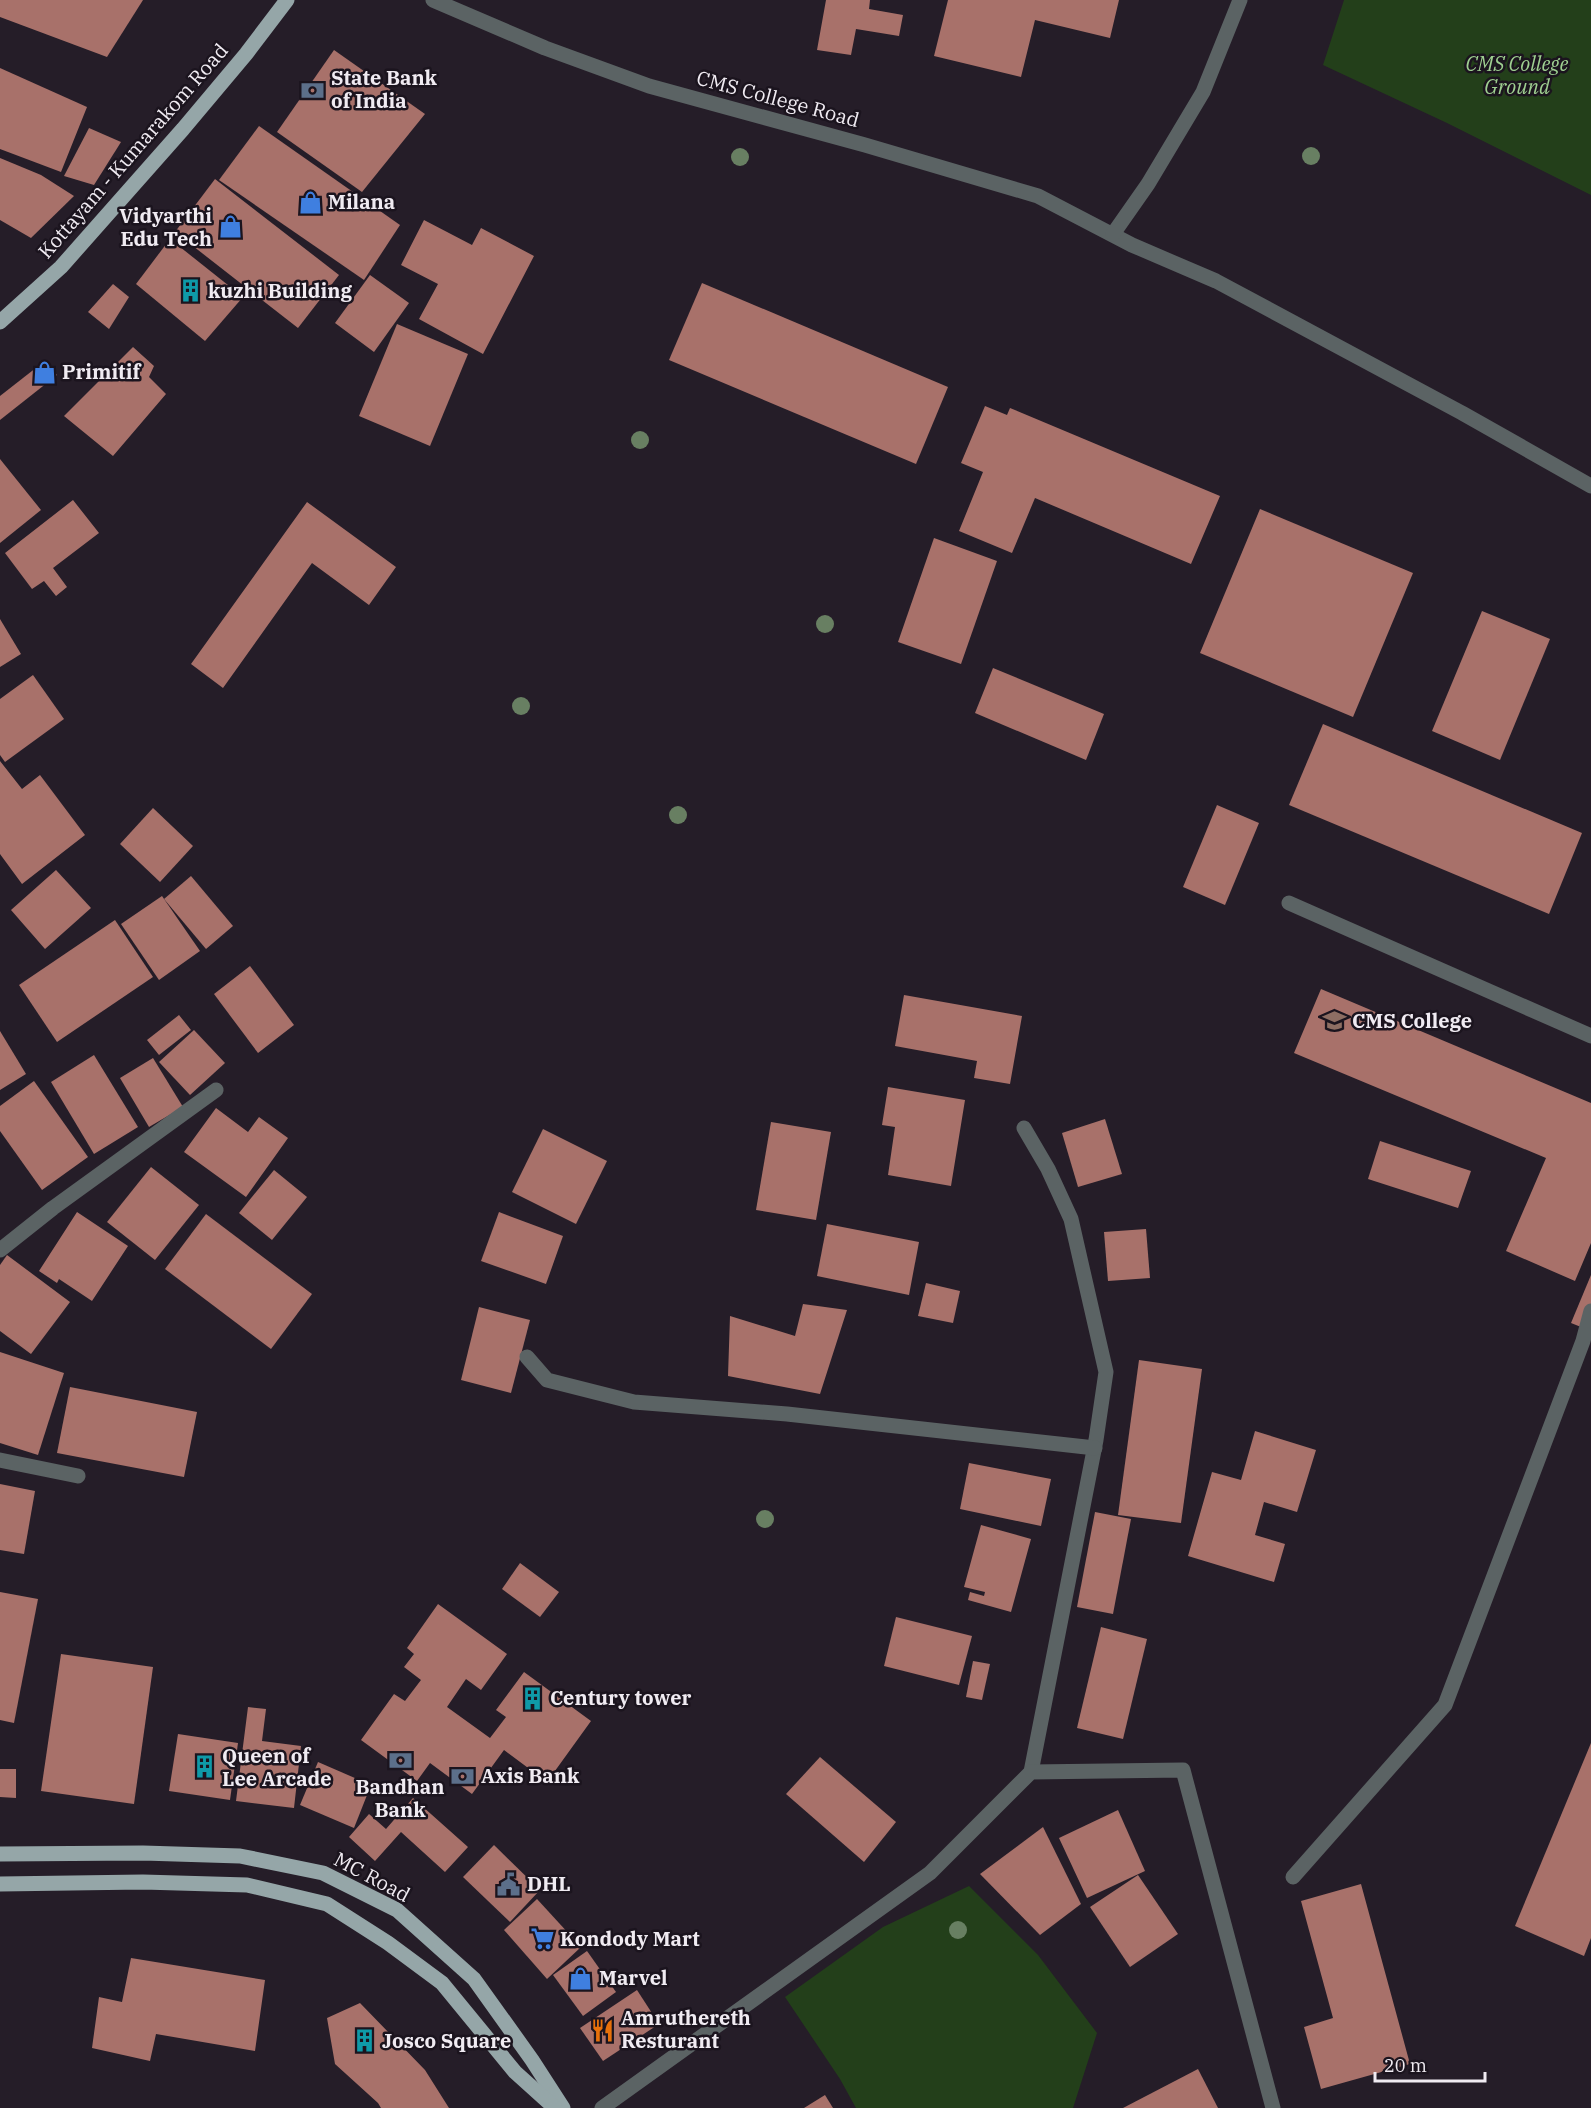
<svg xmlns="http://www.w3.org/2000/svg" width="1591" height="2108" viewBox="0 0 1591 2108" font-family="'IBM Plex Serif',serif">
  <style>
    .green { fill: #233f1a }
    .building { fill: #a8716a }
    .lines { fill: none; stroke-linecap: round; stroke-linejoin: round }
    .minor { stroke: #5b6364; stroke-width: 15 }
    .major { stroke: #95a6a8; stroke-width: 15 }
    .tree { fill: #687f62 }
    .labels { text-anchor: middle; stroke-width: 5; stroke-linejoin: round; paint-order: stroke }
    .park-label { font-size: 20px; font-style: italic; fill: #9fd091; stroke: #1b141e }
    .poi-label { font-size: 20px; font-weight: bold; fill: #f0ebf2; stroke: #1b141e; text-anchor: start }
    .street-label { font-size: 20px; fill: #f0ebf2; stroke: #1b141e }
  </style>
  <rect width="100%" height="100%" fill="#251d28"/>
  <!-- green -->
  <g class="green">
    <path d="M1344,0H1591V195L1447,123L1323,65Z"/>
    <path d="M969,1886L1038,1955L1097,2033L1073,2108H856L840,2079L785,1997L883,1927Z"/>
  </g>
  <!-- building -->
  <g class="building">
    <path d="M0,0H143L107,57L0,17Z"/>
    <path d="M826,0H870L869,9L903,15L899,36L856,29L851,55L817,50Z"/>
    <path d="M948,0H1119L1110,38L1035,20L1021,77L934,56Z"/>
    <path d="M334,50L425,114L362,192L277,132Z"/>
    <path d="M0,68L87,107L61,172L0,149Z"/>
    <path d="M259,126L400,225L364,280L219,180Z"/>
    <path d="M89,128L121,142L94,185L64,176Z"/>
    <path d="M0,158L41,175L74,196L31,238L0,220Z"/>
    <path d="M215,179L339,275L298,328L175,232Z"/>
    <path d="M424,220L472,245L481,228L534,256L483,354L419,319L438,284L401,265Z"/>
    <path d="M170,239L243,297L205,341L136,284Z"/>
    <path d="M370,275L409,303L374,352L335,323Z"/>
    <path d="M702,283L948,387L916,464L669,360Z"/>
    <path d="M113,284L129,297L109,329L88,312Z"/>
    <path d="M397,324L468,354L430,446L359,416Z"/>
    <path d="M133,347L154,366L149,377L166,394L113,456L64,416Z"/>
    <path d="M46,360L57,375L0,420V396Z"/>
    <path d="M985,406L1007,415L1010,408L1220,496L1191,564L1035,498L1012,553L959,531L983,472L961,463Z"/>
    <path d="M0,459L41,510L0,543Z"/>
    <path d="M73,500L99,533L53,568L67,587L56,596L44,581L32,589L5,553Z"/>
    <path d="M307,502L396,567L369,605L312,563L223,688L191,664Z"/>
    <path d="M1260,509L1413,573L1353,717L1200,653Z"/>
    <path d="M934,538L997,561L961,664L898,642Z"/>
    <path d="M1482,611L1550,639L1500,760L1432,731Z"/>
    <path d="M0,619L21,654L0,667Z"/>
    <path d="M993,668L1104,714L1086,760L975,713Z"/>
    <path d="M33,675L64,719L5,762L0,755V699Z"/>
    <path d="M1323,724L1582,833L1549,914L1289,805Z"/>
    <path d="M0,761L22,789L40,775L85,835L22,884L0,854Z"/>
    <path d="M1217,805L1259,823L1225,905L1183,887Z"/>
    <path d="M153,808L193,846L160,882L120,844Z"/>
    <path d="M56,870L91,908L45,949L11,910Z"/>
    <path d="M191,876L233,926L206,949L164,899Z"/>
    <path d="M162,896L200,951L159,980L121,924Z"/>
    <path d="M115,920L153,977L57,1042L19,985Z"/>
    <path d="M250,966L294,1025L258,1053L214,994Z"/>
    <path d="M1321,989L1591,1103V1243L1575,1281L1506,1251L1546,1158L1294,1053Z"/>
    <path d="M904,995L1022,1016L1010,1084L974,1078L977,1061L895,1046Z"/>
    <path d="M179,1015L191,1030L159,1055L147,1040Z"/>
    <path d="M194,1030L225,1063L190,1095L159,1062Z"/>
    <path d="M0,1031L26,1074L0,1090Z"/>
    <path d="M94,1055L138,1127L94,1154L51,1082Z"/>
    <path d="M153,1058L183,1107L149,1127L120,1078Z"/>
    <path d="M34,1081L88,1157L42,1190L0,1131V1106Z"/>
    <path d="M888,1087L965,1100L951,1186L888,1175L895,1127L882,1125Z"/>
    <path d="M216,1108L248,1132L259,1117L288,1138L246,1197L184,1152Z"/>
    <path d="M1105,1119L1122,1174L1078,1187L1062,1133Z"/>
    <path d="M771,1122L831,1132L816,1220L756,1210Z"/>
    <path d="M543,1129L607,1161L576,1224L512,1192Z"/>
    <path d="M1380,1141L1471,1171L1458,1208L1368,1179Z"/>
    <path d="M151,1167L199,1205L155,1260L107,1222Z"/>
    <path d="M274,1170L307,1197L272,1240L239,1213Z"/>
    <path d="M77,1212L128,1246L92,1301L59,1279L57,1283L39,1271Z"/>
    <path d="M499,1212L563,1236L546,1284L481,1261Z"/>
    <path d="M206,1214L312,1294L271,1349L165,1269Z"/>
    <path d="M827,1224L919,1242L909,1295L817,1276Z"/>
    <path d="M1146,1229L1150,1278L1108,1281L1104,1232Z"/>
    <path d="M7,1255L70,1302L31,1354L0,1331V1265Z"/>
    <path d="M1591,1275V1331L1571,1323Z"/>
    <path d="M926,1283L960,1291L953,1323L918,1316Z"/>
    <path d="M803,1304L847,1310L820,1394L728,1376L730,1316L795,1336Z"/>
    <path d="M479,1307L530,1320L511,1393L461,1380Z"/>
    <path d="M0,1352L64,1373L38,1455L0,1443Z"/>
    <path d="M1139,1360L1202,1369L1181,1523L1118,1515Z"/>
    <path d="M70,1387L197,1412L184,1477L57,1453Z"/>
    <path d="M1255,1431L1316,1450L1297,1512L1264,1502L1255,1535L1285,1544L1274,1582L1188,1556L1212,1472L1241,1480Z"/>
    <path d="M969,1463L1051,1479L1041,1526L960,1509Z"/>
    <path d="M0,1484L35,1491L24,1554L0,1550Z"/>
    <path d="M1095,1512L1131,1519L1113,1614L1077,1607Z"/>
    <path d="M981,1525L1031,1539L1011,1612L968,1600L970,1592L984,1596L985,1592L964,1587Z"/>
    <path d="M520,1563L559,1592L540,1617L502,1589Z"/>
    <path d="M0,1592L38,1599L14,1723L0,1720Z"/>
    <path d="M438,1604L507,1654L481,1690L466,1679L447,1707L490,1738L506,1717L496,1710L524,1672L591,1721L547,1782L504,1750L472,1794L430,1763L417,1781L361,1740L394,1694L405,1701L421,1680L404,1667L414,1654L407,1648Z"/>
    <path d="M896,1617L972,1636L959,1685L884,1666Z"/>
    <path d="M1101,1627L1147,1639L1123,1739L1077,1728Z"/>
    <path d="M61,1654L153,1667L134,1804L41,1791Z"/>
    <path d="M973,1661L990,1664L982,1700L966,1697Z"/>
    <path d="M248,1707L266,1709L262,1741L301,1746L294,1808L236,1801Z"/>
    <path d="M178,1734L238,1743L230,1800L169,1791Z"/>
    <path d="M1591,1743V1938L1584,1956L1515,1926Z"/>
    <path d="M820,1757L896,1822L864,1862L786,1794Z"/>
    <path d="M318,1762L371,1785L354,1828L300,1805Z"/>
    <path d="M0,1769H16V1798L0,1797Z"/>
    <path d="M413,1798L468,1847L445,1872L401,1832L375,1861L349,1837L369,1814L386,1829Z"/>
    <path d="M1118,1810L1145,1871L1087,1898L1059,1838Z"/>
    <path d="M1043,1827L1081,1904L1040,1935L980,1874Z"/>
    <path d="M494,1845L540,1890L510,1922L463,1877Z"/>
    <path d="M1138,1875L1178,1934L1130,1967L1090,1907Z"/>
    <path d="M1361,1884L1410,2064L1321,2089L1304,2027L1333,2018L1301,1901Z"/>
    <path d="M537,1899L581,1947L547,1979L504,1930Z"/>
    <path d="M587,1951L616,1992L583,2016L553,1975Z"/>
    <path d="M131,1958L265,1980L255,2051L156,2034L150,2061L92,2048L99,1997L122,2002Z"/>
    <path d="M637,1990L659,2024L603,2061L580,2028Z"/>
    <path d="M360,2003L425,2070L449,2108H381L378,2103L335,2064L327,2018Z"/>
    <path d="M1198,2069L1218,2108H1123Z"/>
    <path d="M825,2095L833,2108H804Z"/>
  </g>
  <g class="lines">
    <!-- minor -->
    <g class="minor">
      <path d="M433,0L545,48L649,86L865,145L1038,196L1132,245L1216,281L1462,413L1591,486"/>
      <path d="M1113,234L1148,184L1203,92L1240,0"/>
      <path d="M1289,903L1591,1036"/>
      <path d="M1024,1128L1048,1169L1071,1219L1106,1372L1096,1440L1031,1772"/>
      <path d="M0,1250L53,1208L216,1090"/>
      <path d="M527,1357L547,1380L634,1402L787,1414L1095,1448"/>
      <path d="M0,1460L78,1476"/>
      <path d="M1293,1877L1445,1705L1583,1341L1591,1311"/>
      <path d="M602,2108L930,1873L1031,1772L1183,1770L1273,2108"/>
    </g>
    <!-- major -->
    <g class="major">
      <path d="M0,322L61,267L183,129L246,54L287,0"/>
      <path d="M0,1854L143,1853L240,1856L323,1873L397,1910L474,1979L532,2060L563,2108"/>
      <path d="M0,1884L143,1882L247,1885L327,1904L388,1943L442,1983L515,2072L555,2108"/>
    </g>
  </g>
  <!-- trees -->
  <g class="tree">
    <circle cx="1311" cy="156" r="9"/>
    <circle cx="740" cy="157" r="9"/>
    <circle cx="640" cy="440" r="9"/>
    <circle cx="825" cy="624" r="9"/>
    <circle cx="521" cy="706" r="9"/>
    <circle cx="678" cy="815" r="9"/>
    <circle cx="765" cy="1519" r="9"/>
    <circle cx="958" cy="1930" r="9"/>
  </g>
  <!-- icons -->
  <defs>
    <symbol id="bank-bare" viewBox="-9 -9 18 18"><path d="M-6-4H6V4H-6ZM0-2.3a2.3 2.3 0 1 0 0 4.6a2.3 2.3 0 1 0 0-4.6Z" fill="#5c6f8a" stroke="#1b141e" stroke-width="2.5" paint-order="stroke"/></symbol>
    <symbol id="shop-bare" viewBox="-9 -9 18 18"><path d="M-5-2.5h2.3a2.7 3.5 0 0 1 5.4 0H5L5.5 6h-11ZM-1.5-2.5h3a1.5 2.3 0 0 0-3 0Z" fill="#3f7fe0" stroke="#1b141e" stroke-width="2.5" paint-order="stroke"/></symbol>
    <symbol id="building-bare" viewBox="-9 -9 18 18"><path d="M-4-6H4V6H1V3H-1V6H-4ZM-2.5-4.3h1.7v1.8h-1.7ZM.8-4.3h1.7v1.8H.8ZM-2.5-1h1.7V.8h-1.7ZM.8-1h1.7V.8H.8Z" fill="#0f9aa8" stroke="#1b141e" stroke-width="2.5" paint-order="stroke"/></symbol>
    <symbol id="university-bare" viewBox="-9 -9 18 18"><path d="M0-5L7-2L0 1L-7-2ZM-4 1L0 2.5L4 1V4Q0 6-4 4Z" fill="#8d6e63" stroke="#1b141e" stroke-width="2.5" paint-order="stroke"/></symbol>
    <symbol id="civic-bare" viewBox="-9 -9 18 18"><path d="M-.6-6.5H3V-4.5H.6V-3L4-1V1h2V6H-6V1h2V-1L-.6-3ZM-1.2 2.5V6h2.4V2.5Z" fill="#5c6f8a" stroke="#1b141e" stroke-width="2.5" paint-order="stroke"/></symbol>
    <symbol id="supermarket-bare" viewBox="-9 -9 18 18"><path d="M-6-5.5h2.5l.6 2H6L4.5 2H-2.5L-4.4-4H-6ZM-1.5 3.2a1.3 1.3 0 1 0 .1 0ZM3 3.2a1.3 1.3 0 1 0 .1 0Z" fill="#3f7fe0" stroke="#1b141e" stroke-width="2.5" paint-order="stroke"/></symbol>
    <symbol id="restaurant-bare" viewBox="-9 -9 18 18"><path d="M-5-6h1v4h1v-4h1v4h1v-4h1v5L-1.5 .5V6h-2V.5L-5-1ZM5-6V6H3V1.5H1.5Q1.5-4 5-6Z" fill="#e8710a" stroke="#1b141e" stroke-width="2.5" paint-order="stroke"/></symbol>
  </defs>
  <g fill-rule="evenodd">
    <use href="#bank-bare" x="296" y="74" width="33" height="33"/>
    <use href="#shop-bare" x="294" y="186" width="33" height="33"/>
    <use href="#shop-bare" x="214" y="210" width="33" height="33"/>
    <use href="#building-bare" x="174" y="274" width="33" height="33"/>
    <use href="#shop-bare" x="28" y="356" width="33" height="33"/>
    <use href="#university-bare" x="1318" y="1004" width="33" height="33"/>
    <use href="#building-bare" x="516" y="1682" width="33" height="33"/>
    <use href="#bank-bare" x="384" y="1744" width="33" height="33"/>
    <use href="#building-bare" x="188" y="1750" width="33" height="33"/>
    <use href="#bank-bare" x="446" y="1760" width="33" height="33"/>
    <use href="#civic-bare" x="492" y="1868" width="33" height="33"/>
    <use href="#supermarket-bare" x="526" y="1922" width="33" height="33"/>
    <use href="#shop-bare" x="564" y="1962" width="33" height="33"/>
    <use href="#restaurant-bare" x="586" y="2014" width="33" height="33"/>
    <use href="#building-bare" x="348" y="2024" width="33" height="33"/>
  </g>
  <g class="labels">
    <!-- park labels -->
    <g class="park-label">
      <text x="1517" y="71">CMS College<tspan x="1517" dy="23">Ground</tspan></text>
    </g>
    <!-- poi labels -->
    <g class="poi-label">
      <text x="331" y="85">State Bank<tspan x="331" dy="23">of India</tspan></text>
      <text x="328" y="209">Milana</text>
      <text x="212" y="223" text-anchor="end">Vidyarthi<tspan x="212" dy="23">Edu Tech</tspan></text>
      <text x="208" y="298">kuzhi Building</text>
      <text x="62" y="379">Primitif</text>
      <text x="1352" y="1028">CMS College</text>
      <text x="550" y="1705">Century tower</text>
      <text x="222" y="1763">Queen of<tspan x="222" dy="23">Lee Arcade</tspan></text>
      <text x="481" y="1783">Axis Bank</text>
      <text x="400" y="1794" text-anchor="middle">Bandhan<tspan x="400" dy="23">Bank</tspan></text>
      <text x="527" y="1891">DHL</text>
      <text x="560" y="1946">Kondody Mart</text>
      <text x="599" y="1985">Marvel</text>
      <text x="621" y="2025">Amruthereth<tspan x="621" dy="23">Resturant</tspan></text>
      <text x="382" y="2048">Josco Square</text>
    </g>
    <!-- street labels -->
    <g class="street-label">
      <text transform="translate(778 99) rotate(15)" y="7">CMS College Road</text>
      <text transform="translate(133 151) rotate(-49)" y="7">Kottayam - Kumarakom Road</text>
      <text transform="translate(372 1877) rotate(28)" y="7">MC Road</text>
    </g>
  </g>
  <!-- scale -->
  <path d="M1375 2072v9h110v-9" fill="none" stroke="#f0ebf2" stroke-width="3"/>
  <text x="1384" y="2072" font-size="18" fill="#f0ebf2" stroke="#1b141e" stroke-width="4.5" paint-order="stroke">20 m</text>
</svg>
